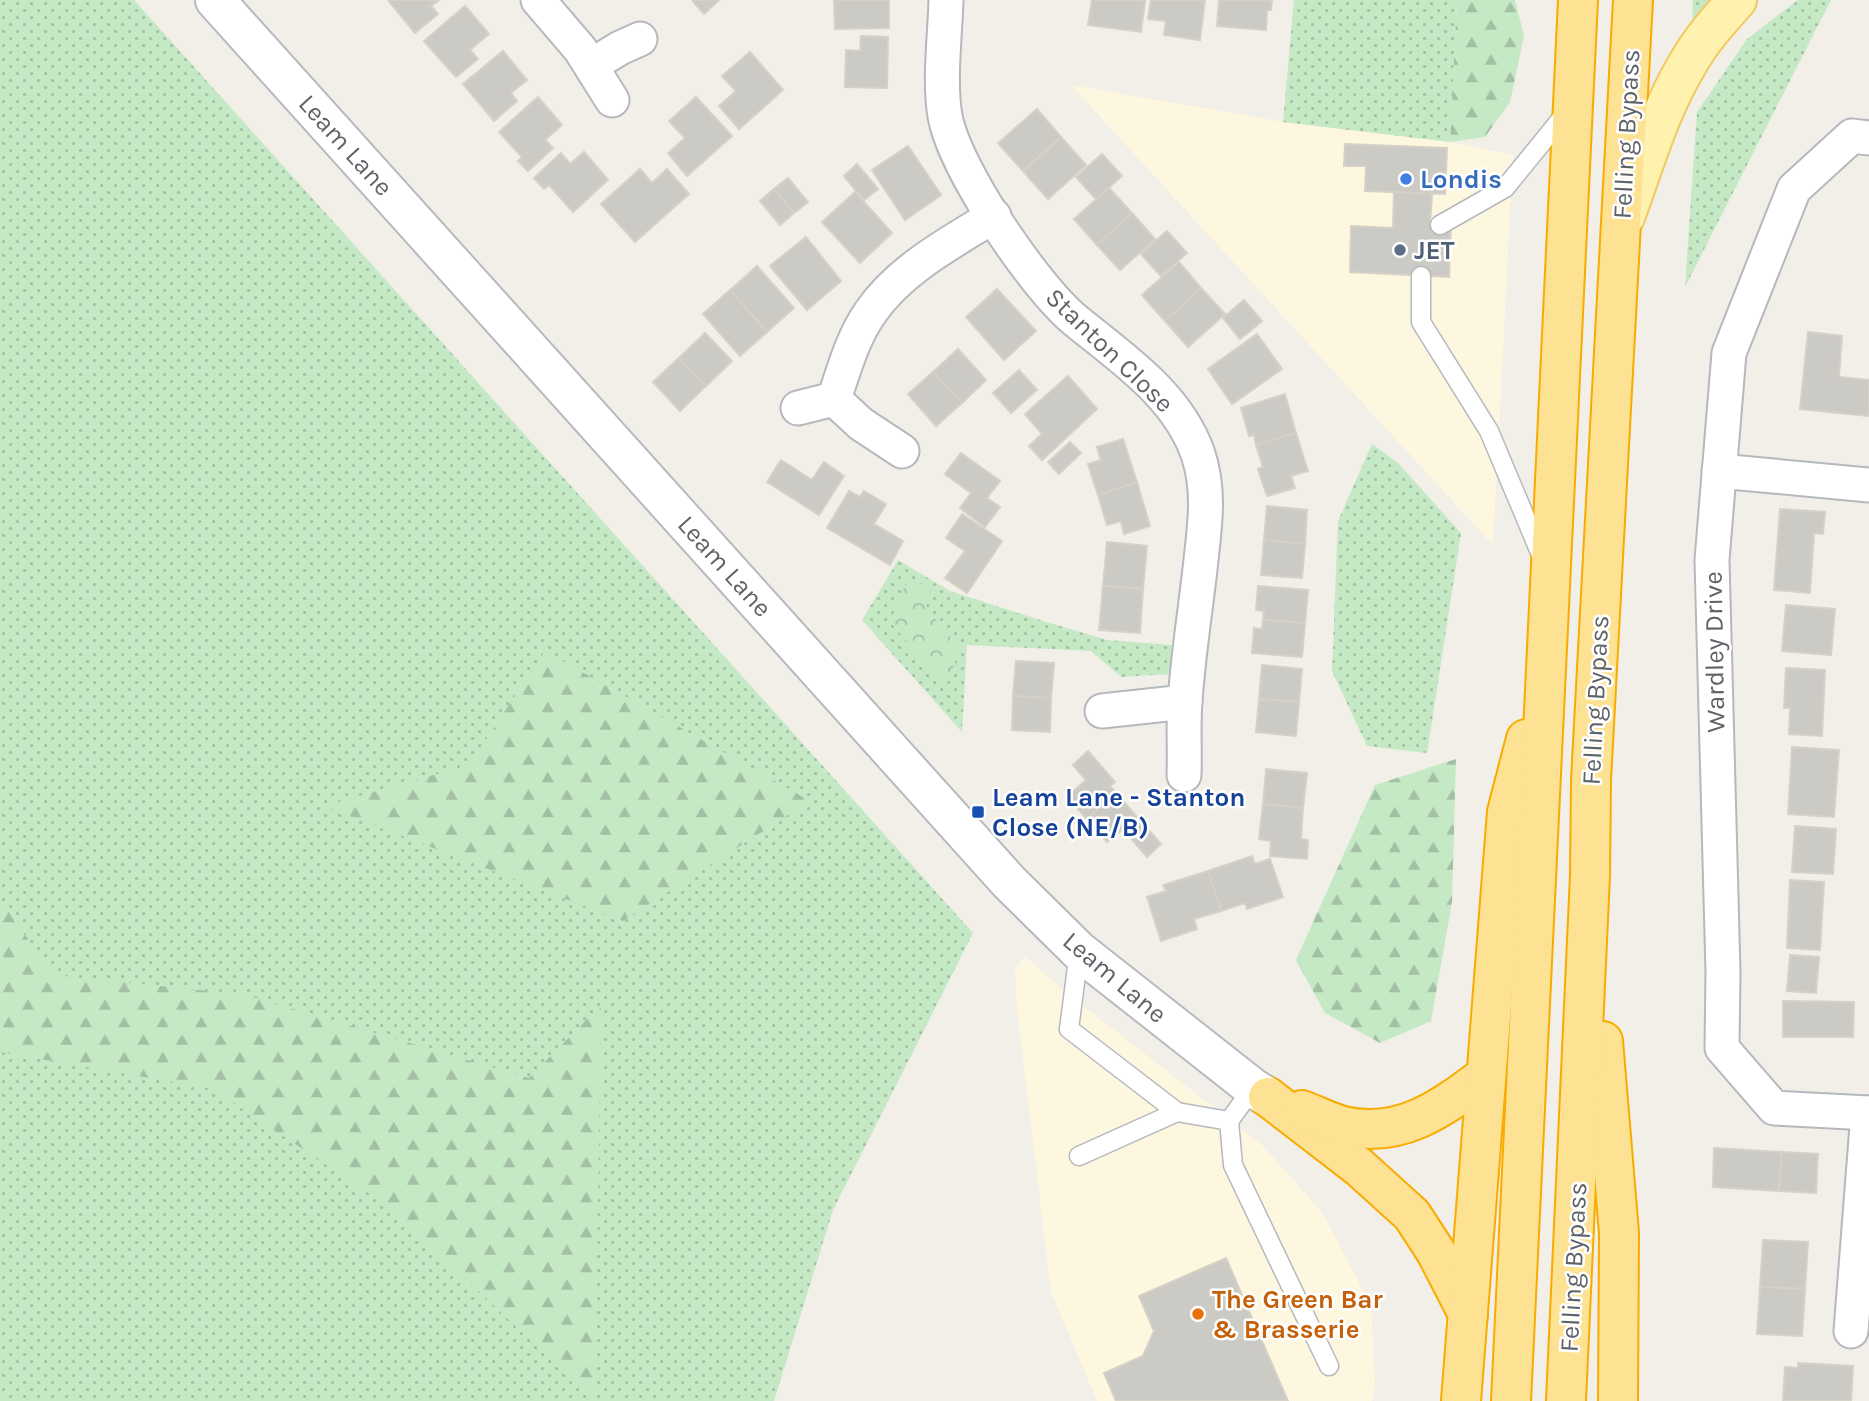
<svg xmlns="http://www.w3.org/2000/svg" width="1869" height="1401" viewBox="0 0 1869 1401" font-family="Karla,sans-serif">
  <style>
    .commercial { fill: #fef7e0 }
    .grass { fill: url(#grass-dots) }
    .forest { fill: url(#forest-firs) }
    .park { fill: url(#park-crowns) }
    .building { fill: #cccac5; stroke: #d6d1c6; stroke-width: 2 }
    .lines { fill: none; stroke-linecap: round; stroke-linejoin: round }
    .lane-casing { stroke: #b5b8bc; stroke-width: 21 }
    .street-casing { stroke: #b5b8bc; stroke-width: 37 }
    .secondary-casing { stroke: #b6babf; stroke-width: 42 }
    .primary-casing { stroke: #f2c960; stroke-width: 42 }
    .highway-casing { stroke: #f9ab00; stroke-width: 42 }
    .lane { stroke: #fff; stroke-width: 18 }
    .street { stroke: #fff; stroke-width: 33 }
    .secondary { stroke: #fff; stroke-width: 38 }
    .primary { stroke: #fff2af; stroke-width: 38 }
    .highway { stroke: #fde293; stroke-width: 38 }
    .shop-dot { fill: #3f7fe0; stroke: #fff; stroke-width: 2.5 }
    .service-dot { fill: #5c6f8a; stroke: #fff; stroke-width: 2.5 }
    .transit-dot { fill: #1a4fb4; stroke: #fff; stroke-width: 2.5 }
    .food-dot { fill: #e8710a; stroke: #fff; stroke-width: 2.5 }
    .labels { text-anchor: middle; stroke-width: 5; stroke-linejoin: round; paint-order: stroke }
    .street-label { font-size: 26px; fill: #5f6368; stroke: #fff }
    .shop-label { font-size: 26px; font-weight: bold; fill: #366cbe; stroke: #fff; text-anchor: start }
    .service-label { font-size: 26px; font-weight: bold; fill: #4e5e75; stroke: #fff; text-anchor: start }
    .transit-label { font-size: 26px; font-weight: bold; fill: #164399; stroke: #fff; text-anchor: start }
    .food-label { font-size: 26px; font-weight: bold; fill: #c56008; stroke: #fff; text-anchor: start }
  </style>
  <defs>
    <pattern id="grass-dots" width="8" height="8" patternUnits="userSpaceOnUse" patternTransform="scale(1.75)"><rect width="8" height="8" fill="#c5e8c5"/><path d="M2 2h.1M6 6h.1" fill="none" stroke="#a3c0a4" stroke-width="1.8" stroke-linecap="round"/></pattern>
    <pattern id="forest-firs" width="22" height="20" patternUnits="userSpaceOnUse" patternTransform="scale(1.75)"><rect width="22" height="20" fill="#c5e8c5"/><path d="M5 1l3.5 6h-7zM16 11l3.5 6h-7z" fill="#a3c0a4"/></pattern>
    <pattern id="park-crowns" width="20" height="18" patternUnits="userSpaceOnUse" patternTransform="scale(1.75)"><rect width="20" height="18" fill="#c5e8c5"/><path d="M2 6a3 3 0 1 1 6 0M12 15a3 3 0 1 1 6 0" fill="none" stroke="#a3c0a4"/></pattern>
  </defs>
  <rect width="100%" height="100%" fill="#f1efe8"/>
  <!-- commercial -->
  <g class="commercial">
    <path d="M1071,85L1283,122L1450,142L1513,155L1493,545Z"/>
    <path d="M1025,956L1064,991L1262,1145L1322,1212L1371,1306L1375,1384L1372,1401H1097L1051,1292L1017,1008L1015,969Z"/>
  </g>
  <!-- grass -->
  <g class="grass">
    <path d="M0,0H134L973,933L833,1210L774,1401H0Z"/>
    <path d="M1294,0H1457L1450,142L1283,122Z"/>
    <path d="M1693,0H1716L1692,27Z"/>
    <path d="M1798,0H1831L1685,287L1697,112L1747,39Z"/>
    <path d="M1372,444L1398,463L1461,533L1427,753L1367,746L1332,671L1338,521Z"/>
    <path d="M898,560L950,591L1040,620L1107,640L1172,645L1169,674L1121,677L1091,651L967,645L962,732L862,620Z"/>
  </g>
  <!-- forest -->
  <g class="forest">
    <path d="M1457,0H1515L1524,36L1510,102L1485,137L1450,142Z"/>
    <path d="M545,651L810,801L623,921L324,806L469,765Z"/>
    <path d="M1456,759L1452,902L1431,1021L1380,1043L1325,1013L1296,960L1375,785Z"/>
    <path d="M0,900L54,975L246,995L529,1078L601,1005L595,1401L388,1206L213,1089L0,1052Z"/>
  </g>
  <!-- park -->
  <path class="park" d="M908,579L932,588L926,608L960,649L945,689L890,621Z"/>
  <!-- building -->
  <g class="building">
    <path d="M388,0H439L431,6L438,14L415,33Z"/>
    <path d="M692,0H719L704,14Z"/>
    <path d="M834,0H889V28L835,29Z"/>
    <path d="M1092,0H1145L1141,32L1088,25Z"/>
    <path d="M1151,0H1205L1200,40L1164,35L1166,21L1148,19Z"/>
    <path d="M1219,0H1272L1271,10H1267L1266,30L1217,26Z"/>
    <path d="M465,6L489,34L470,50L478,59L456,77L424,41Z"/>
    <path d="M861,36L888,37L887,88L845,87L846,50L860,51Z"/>
    <path d="M503,51L527,80L511,93L517,101L494,121L463,84Z"/>
    <path d="M750,52L783,90L739,129L719,106L736,91L722,76Z"/>
    <path d="M538,97L562,125L545,140L553,148L528,171L518,161L522,157L499,132Z"/>
    <path d="M696,97L732,136L687,176L668,153L685,138L669,121Z"/>
    <path d="M1037,109L1061,137L1023,171L998,143Z"/>
    <path d="M1061,137L1086,165L1048,199L1023,171Z"/>
    <path d="M1345,144L1447,148L1445,194L1365,191L1366,166H1344Z"/>
    <path d="M908,146L941,195L905,220L872,170Z"/>
    <path d="M584,152L608,180L573,212L549,185L544,189L534,178L561,153L570,164Z"/>
    <path d="M1102,154L1122,176L1096,199L1076,177Z"/>
    <path d="M857,164L878,189L864,200L844,176Z"/>
    <path d="M640,169L652,183L667,169L689,194L635,242L601,204Z"/>
    <path d="M788,178L808,202L794,213L774,189Z"/>
    <path d="M1109,188L1132,213L1097,245L1074,219Z"/>
    <path d="M774,189L794,213L780,225L760,201Z"/>
    <path d="M855,192L892,233L860,263L822,222Z"/>
    <path d="M1394,192L1432,194L1430,225H1451L1449,277L1350,272L1351,226L1393,228Z"/>
    <path d="M1132,213L1155,239L1120,270L1097,245Z"/>
    <path d="M1167,231L1187,253L1161,276L1141,254Z"/>
    <path d="M806,237L841,281L807,310L770,266Z"/>
    <path d="M1179,262L1201,288L1165,321L1142,295Z"/>
    <path d="M757,266L794,308L767,332L730,290Z"/>
    <path d="M1201,288L1225,314L1188,347L1165,321Z"/>
    <path d="M997,289L1036,331L1004,360L966,317Z"/>
    <path d="M730,290L767,332L740,356L703,314Z"/>
    <path d="M1244,300L1262,321L1240,339L1223,318Z"/>
    <path d="M1808,332L1842,336L1839,377L1869,380V416L1800,409Z"/>
    <path d="M705,333L732,361L706,386L679,358Z"/>
    <path d="M1257,334L1282,369L1232,404L1208,369Z"/>
    <path d="M958,349L986,380L962,403L933,372Z"/>
    <path d="M679,358L706,386L680,411L653,382Z"/>
    <path d="M1019,370L1037,390L1011,413L993,393Z"/>
    <path d="M933,372L962,403L936,426L908,394Z"/>
    <path d="M1068,376L1097,409L1042,460L1029,446L1042,434L1025,414Z"/>
    <path d="M1285,394L1296,433L1256,445L1254,435L1249,436L1241,408Z"/>
    <path d="M1296,433L1308,471L1291,476L1295,488L1267,496L1258,469L1263,467L1256,445Z"/>
    <path d="M1123,439L1137,482L1098,495L1088,464L1101,460L1097,447Z"/>
    <path d="M1070,442L1081,453L1059,474L1048,462Z"/>
    <path d="M961,453L1000,481L987,498L1000,507L985,527L960,508L971,493L945,474Z"/>
    <path d="M781,460L812,480L824,462L844,476L819,515L767,482Z"/>
    <path d="M1137,482L1150,526L1124,534L1121,521L1107,525L1098,495Z"/>
    <path d="M849,491L860,497L864,491L886,504L874,524L903,541L890,565L827,528Z"/>
    <path d="M1267,506L1307,510L1305,544L1264,540Z"/>
    <path d="M1780,509L1825,512L1823,534L1814,533L1810,593L1774,590Z"/>
    <path d="M962,514L1002,541L967,593L945,578L965,551L946,538Z"/>
    <path d="M1264,540L1305,544L1302,578L1261,575Z"/>
    <path d="M1107,542L1147,546L1143,589L1103,586Z"/>
    <path d="M1103,586L1143,589L1140,633L1099,630Z"/>
    <path d="M1258,586L1308,590L1305,623L1263,620L1264,611L1256,610Z"/>
    <path d="M1786,605L1835,609L1831,655L1782,651Z"/>
    <path d="M1263,620L1305,623L1302,657L1252,653L1254,628L1262,629Z"/>
    <path d="M1016,661L1054,663L1051,698L1013,696Z"/>
    <path d="M1262,665L1302,669L1299,702L1259,699Z"/>
    <path d="M1786,668L1825,670L1822,736L1789,734L1790,708H1784Z"/>
    <path d="M1013,696L1051,698L1050,732L1012,730Z"/>
    <path d="M1259,699L1299,702L1296,736L1256,732Z"/>
    <path d="M1792,747L1839,750L1834,817L1788,814Z"/>
    <path d="M1088,751L1115,782L1110,786L1116,793L1087,819L1067,797L1086,780L1073,765Z"/>
    <path d="M1266,769L1307,773L1303,808L1263,804Z"/>
    <path d="M1116,793L1161,844L1147,857L1123,829L1107,842L1087,819Z"/>
    <path d="M1263,804L1303,808L1301,839L1308,840L1307,859L1270,856L1271,841L1259,839Z"/>
    <path d="M1795,826L1836,829L1833,874L1792,872Z"/>
    <path d="M1252,856L1255,864L1270,859L1283,897L1247,909L1245,903L1221,911L1208,871Z"/>
    <path d="M1208,871L1221,911L1194,919L1197,929L1161,941L1147,897L1166,891L1163,885Z"/>
    <path d="M1790,880L1824,882L1820,950L1787,948Z"/>
    <path d="M1790,955L1819,957L1816,993L1787,991Z"/>
    <path d="M1783,1001L1854,1002L1853,1037H1783Z"/>
    <path d="M1714,1148L1782,1152L1779,1191L1713,1187Z"/>
    <path d="M1782,1152L1818,1154L1816,1193L1779,1191Z"/>
    <path d="M1763,1240L1808,1242L1805,1289L1760,1287Z"/>
    <path d="M1226,1258L1288,1401H1116L1104,1373L1143,1356L1154,1331L1139,1296Z"/>
    <path d="M1760,1287L1805,1289L1802,1336L1757,1334Z"/>
    <path d="M1798,1363L1853,1366L1851,1401H1783L1785,1367L1798,1368Z"/>
  </g>
  <g class="lines">
    <defs>
      <g id="lane">
        <path d="M1440,225L1505,188L1566,113"/>
        <path d="M1421,276V322L1489,431L1542,557"/>
        <path d="M1079,952L1069,1029L1177,1112"/>
        <path d="M1253,1088L1229,1121L1233,1165L1329,1366"/>
        <path d="M1079,1156L1177,1112L1229,1121"/>
      </g>
      <g id="street">
        <path d="M538,0L580,49L612,100"/>
        <path d="M946,0C945,36 939,81 945,116C954,168 1034,286 1075,320C1121,358 1177,394 1198,454C1211,493 1204,530 1200,569C1195,613 1188,657 1185,701C1183,725 1185,750 1184,775"/>
        <path d="M592,65L620,48L640,39"/>
        <path d="M1869,138L1852,136L1794,189L1729,353L1712,560L1723,972L1722,1048L1774,1108L1869,1113"/>
        <path d="M834,399L861,424L902,451"/>
        <path d="M798,408L834,399C844,370 852,339 870,313C899,270 950,243 994,216"/>
        <path d="M1719,471L1869,485"/>
        <path d="M1102,711L1185,702"/>
        <path d="M1851,1331L1868,1113"/>
      </g>
      <path id="secondary" d="M215,0L1009,882L1079,951L1253,1088L1268,1097"/>
      <path id="primary" d="M1625,217C1644,166 1659,111 1687,65C1700,41 1719,20 1737,0"/>
      <g id="highway">
        <path d="M1603,1041L1619,1233L1618,1401"/>
        <path d="M1268,1097L1359,1167L1412,1215L1436,1252L1468,1314"/>
        <path d="M1302,1110C1315,1115 1329,1122 1343,1126C1401,1139 1441,1109 1485,1076"/>
        <path d="M1461,1401L1507,812L1526,739"/>
        <path d="M1511,1401L1578,0"/>
        <path d="M1566,1401L1590,875L1591,780L1633,0"/>
      </g>
    </defs>
    <!-- lane casing -->
    <use href="#lane" class="lane-casing"/>
    <!-- street casing -->
    <use href="#street" class="street-casing"/>
    <!-- secondary casing -->
    <use href="#secondary" class="secondary-casing"/>
    <!-- primary casing -->
    <use href="#primary" class="primary-casing"/>
    <!-- highway casing -->
    <use href="#highway" class="highway-casing"/>
    <!-- lane -->
    <use href="#lane" class="lane"/>
    <!-- street -->
    <use href="#street" class="street"/>
    <!-- secondary -->
    <use href="#secondary" class="secondary"/>
    <!-- primary -->
    <use href="#primary" class="primary"/>
    <!-- highway -->
    <use href="#highway" class="highway"/>
  </g>
  <!-- markers -->
  <circle class="shop-dot" cx="1406" cy="179" r="7"/>
  <circle class="service-dot" cx="1400" cy="250" r="7"/>
  <rect class="transit-dot" x="971" y="805" width="14" height="14" rx="3.5"/>
  <circle class="food-dot" cx="1198" cy="1314" r="7"/>
  <g class="labels">
    <!-- street labels -->
    <g class="street-label">
      <text transform="translate(1626 134) rotate(-87)" y="9">Felling Bypass</text>
      <text transform="translate(346 145) rotate(48)" y="9">Leam Lane</text>
      <text transform="translate(1110 350) rotate(44)" y="9">Stanton Close</text>
      <text transform="translate(725 566) rotate(48)" y="9">Leam Lane</text>
      <text transform="translate(1714 652) rotate(-91)" y="9">Wardley Drive</text>
      <text transform="translate(1595 700) rotate(-87)" y="9">Felling Bypass</text>
      <text transform="translate(1115 977) rotate(40)" y="9">Leam Lane</text>
      <text transform="translate(1573 1267) rotate(-87)" y="9">Felling Bypass</text>
    </g>
    <!-- shop labels -->
    <g class="shop-label">
      <text x="1420" y="188">Londis</text>
    </g>
    <!-- service labels -->
    <g class="service-label">
      <text x="1414" y="259">JET</text>
    </g>
    <!-- transit labels -->
    <g class="transit-label">
      <text x="992" y="806">Leam Lane - Stanton<tspan x="992" dy="30">Close (NE/B)</tspan></text>
    </g>
    <!-- food labels -->
    <g class="food-label">
      <text x="1212" y="1308">The Green Bar<tspan x="1212" dy="30">&amp; Brasserie</tspan></text>
    </g>
  </g>
</svg>
